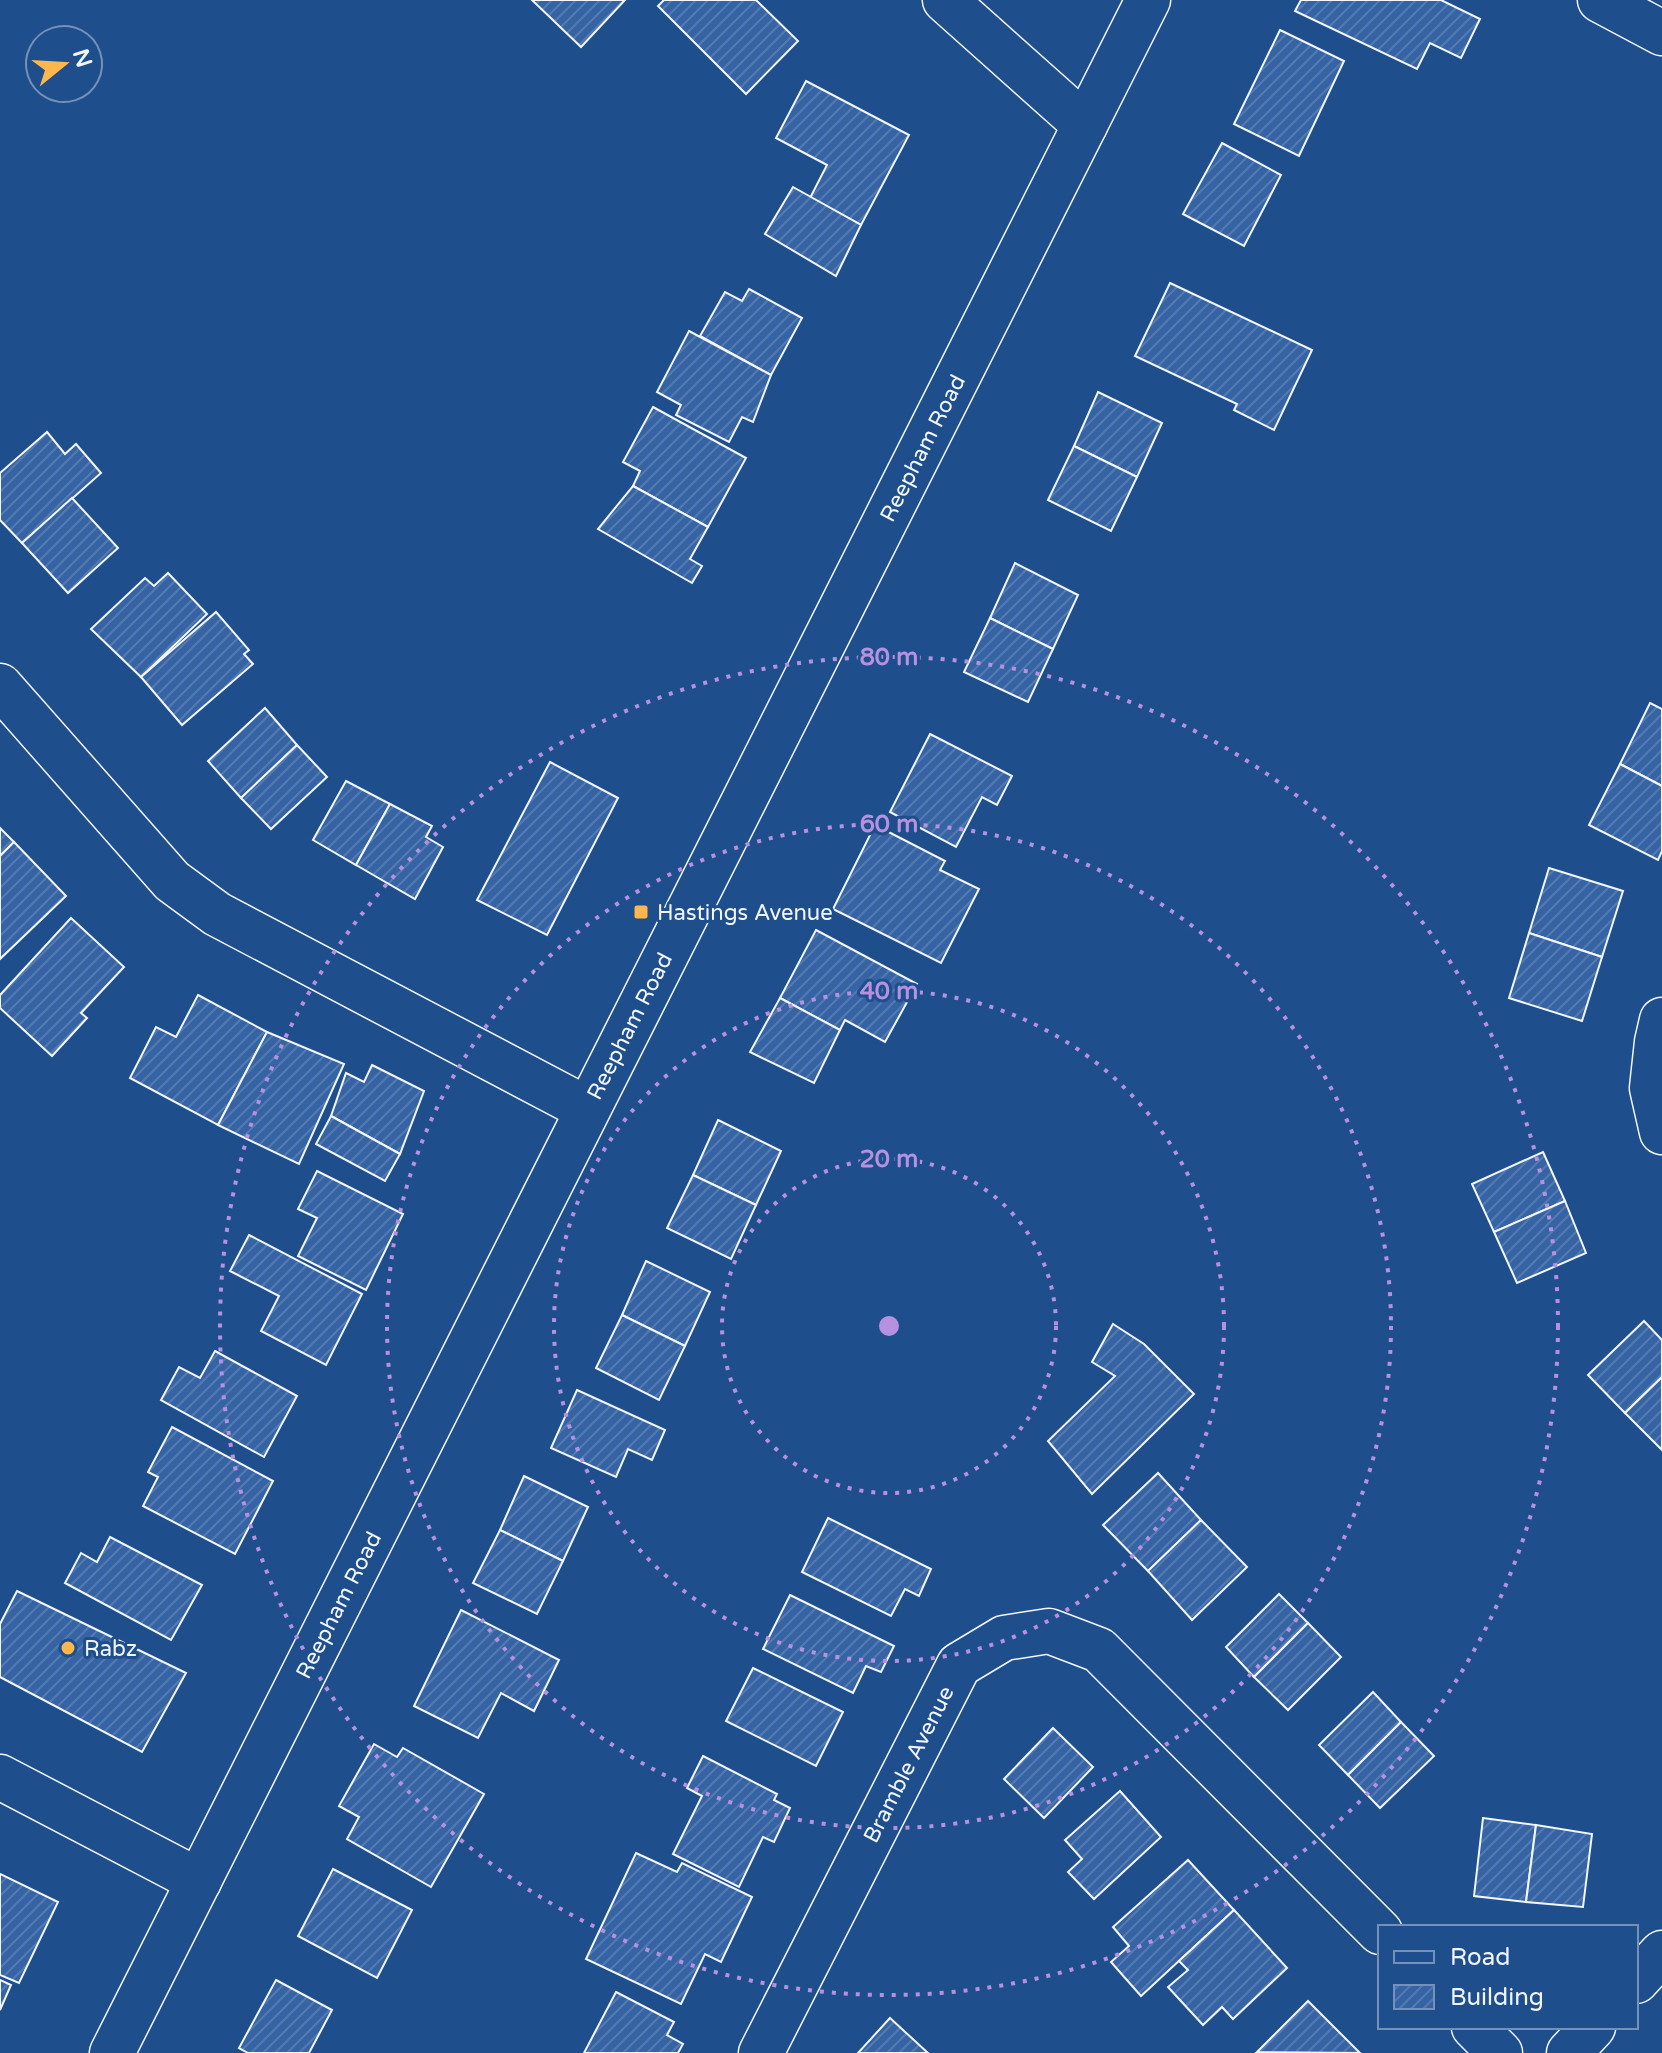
<svg xmlns="http://www.w3.org/2000/svg" width="1662" height="2053" viewBox="0 0 1662 2053" font-family="'Varela Round',sans-serif">
  <style>
    .building { fill: url(#building-hatch); stroke: #f2f6ff; stroke-width: 2 }
    .lines { fill: none; stroke-linecap: round; stroke-linejoin: round }
    .minor-casing { stroke: #f2f6ff; stroke-width: 47 }
    .minor { stroke: #1f4e8c; stroke-width: 44 }
    .ring { fill: none; stroke: #b691df; stroke-width: 4; stroke-dasharray: 4 8 }
    .poi-dot { fill: #ffb74d; stroke: #1f4e8c; stroke-width: 3 }
    .labels { text-anchor: middle; stroke-width: 6; stroke-linejoin: round; paint-order: stroke }
    .street-label { font-size: 22px; fill: #f2f6ff; stroke: #1f4e8c }
    .poi-label { font-size: 22px; fill: #f2f6ff; stroke: #1f4e8c; text-anchor: start }
    .centre { fill: #b691df; stroke: #1f4e8c; stroke-width: 4 }
    .ring-label { font-size: 24px; text-anchor: middle; font-weight: bold; fill: #b691df; stroke: #1f4e8c; stroke-width: 6; stroke-linejoin: round; paint-order: stroke }
  </style>
  <defs>
    <pattern id="building-hatch" width="6" height="6" patternUnits="userSpaceOnUse" patternTransform="scale(2)"><rect width="6" height="6" fill="#3563a3"/><path d="M-1 1l2-2M0 6l6-6M5 7l2-2" fill="none" stroke="#537ab1"/></pattern>
  </defs>
  <rect width="100%" height="100%" fill="#1f4e8c"/>
  <!-- building -->
  <g class="building">
    <path d="M532,0H625L581,47Z"/>
    <path d="M664,0H756L798,41L746,94L658,6Z"/>
    <path d="M1301,0H1441L1480,19L1461,58L1430,43L1417,69L1295,11Z"/>
    <path d="M1280,30L1344,61L1299,156L1234,124Z"/>
    <path d="M806,81L909,135L861,225L810,198L827,165L776,138Z"/>
    <path d="M1222,143L1281,175L1244,246L1183,214Z"/>
    <path d="M793,187L861,225L836,276L765,234Z"/>
    <path d="M1170,283L1312,350L1274,430L1234,410L1237,404L1135,356Z"/>
    <path d="M749,289L802,318L771,375L700,336L725,292L742,301Z"/>
    <path d="M689,331L771,375L753,422L742,417L729,442L676,415L681,405L657,392Z"/>
    <path d="M1098,392L1162,423L1137,477L1074,446Z"/>
    <path d="M653,407L746,458L708,527L633,486L640,471L623,462Z"/>
    <path d="M47,432L65,454L76,444L101,473L22,543L0,520V473Z"/>
    <path d="M1074,446L1137,477L1111,531L1048,500Z"/>
    <path d="M633,486L708,527L690,559L702,566L692,583L598,529Z"/>
    <path d="M72,498L118,548L68,593L22,543Z"/>
    <path d="M1015,563L1078,595L1053,649L990,618Z"/>
    <path d="M168,573L207,614L141,677L91,629L145,578L154,586Z"/>
    <path d="M216,612L249,650L244,654L253,664L182,725L141,677Z"/>
    <path d="M990,618L1053,649L1028,702L964,672Z"/>
    <path d="M1650,703L1662,709V786L1620,764Z"/>
    <path d="M265,708L297,745L241,798L208,761Z"/>
    <path d="M930,734L1012,776L997,805L982,797L956,847L890,812Z"/>
    <path d="M297,745L327,777L271,829L241,798Z"/>
    <path d="M550,762L618,798L547,935L477,900Z"/>
    <path d="M1620,764L1662,786V851L1658,860L1589,825Z"/>
    <path d="M346,781L390,804L356,865L313,840Z"/>
    <path d="M390,804L432,826L426,837L443,847L415,899L356,865Z"/>
    <path d="M875,825L945,861L940,870L979,889L941,963L833,909Z"/>
    <path d="M0,828L14,842L0,856Z"/>
    <path d="M14,842L66,896L0,959V856Z"/>
    <path d="M1549,868L1623,891L1602,957L1529,933Z"/>
    <path d="M71,918L124,967L81,1013L87,1018L52,1056L0,1008V995Z"/>
    <path d="M816,930L917,984L885,1042L845,1020L840,1030L780,998Z"/>
    <path d="M1529,933L1602,957L1582,1021L1509,998Z"/>
    <path d="M198,995L267,1032L218,1125L130,1078L156,1027L176,1037Z"/>
    <path d="M780,998L840,1030L814,1083L750,1052Z"/>
    <path d="M267,1032L344,1064L299,1164L218,1125Z"/>
    <path d="M372,1065L424,1091L400,1154L331,1116L346,1073L364,1082Z"/>
    <path d="M331,1116L400,1154L385,1181L316,1144Z"/>
    <path d="M718,1120L781,1151L756,1205L693,1175Z"/>
    <path d="M1543,1152L1565,1201L1494,1232L1472,1184Z"/>
    <path d="M317,1171L403,1214L366,1290L298,1256L317,1218L298,1209Z"/>
    <path d="M693,1175L756,1205L731,1259L667,1228Z"/>
    <path d="M1565,1201L1586,1253L1517,1283L1494,1232Z"/>
    <path d="M249,1235L362,1294L326,1365L261,1331L279,1296L230,1271Z"/>
    <path d="M646,1261L710,1292L685,1346L622,1315Z"/>
    <path d="M622,1315L685,1346L659,1400L596,1368Z"/>
    <path d="M1644,1321L1662,1340V1377L1625,1413L1588,1375Z"/>
    <path d="M1113,1324L1144,1344L1194,1394L1092,1494L1048,1441L1115,1376L1092,1362Z"/>
    <path d="M215,1351L297,1396L264,1457L161,1400L179,1367L200,1378Z"/>
    <path d="M1662,1377V1450L1625,1413Z"/>
    <path d="M577,1390L665,1430L652,1460L628,1449L616,1477L551,1448Z"/>
    <path d="M172,1427L273,1481L235,1554L143,1506L158,1477L148,1472Z"/>
    <path d="M1158,1473L1201,1520L1148,1571L1103,1525Z"/>
    <path d="M524,1476L588,1507L563,1561L500,1530Z"/>
    <path d="M828,1518L931,1569L919,1596L905,1589L891,1616L802,1572Z"/>
    <path d="M1201,1520L1247,1567L1192,1620L1148,1571Z"/>
    <path d="M500,1530L563,1561L537,1614L473,1583Z"/>
    <path d="M110,1537L202,1585L171,1640L65,1583L81,1553L97,1562Z"/>
    <path d="M17,1591L186,1673L142,1752L0,1677V1624Z"/>
    <path d="M1279,1594L1308,1623L1254,1677L1226,1647Z"/>
    <path d="M790,1595L894,1646L881,1672L866,1666L853,1693L763,1649Z"/>
    <path d="M461,1610L559,1660L534,1711L501,1693L478,1738L414,1706Z"/>
    <path d="M1308,1623L1341,1657L1288,1710L1254,1677Z"/>
    <path d="M753,1668L843,1712L816,1766L726,1721Z"/>
    <path d="M1373,1692L1401,1722L1348,1775L1319,1745Z"/>
    <path d="M1401,1722L1434,1756L1380,1808L1348,1775Z"/>
    <path d="M1053,1728L1093,1767L1044,1818L1004,1779Z"/>
    <path d="M374,1744L397,1757L403,1748L484,1794L431,1887L347,1839L359,1817L339,1806Z"/>
    <path d="M703,1756L777,1794L774,1800L790,1808L774,1842L763,1837L739,1887L673,1854L702,1796L687,1788Z"/>
    <path d="M1120,1791L1161,1837L1094,1899L1068,1872L1082,1859L1065,1840Z"/>
    <path d="M1483,1818L1536,1825L1526,1902L1474,1896Z"/>
    <path d="M1536,1825L1592,1834L1583,1907L1526,1902Z"/>
    <path d="M636,1853L677,1872L682,1863L752,1897L721,1962L705,1954L681,2004L586,1959Z"/>
    <path d="M1188,1860L1234,1910L1141,1996L1111,1962L1129,1946L1113,1927Z"/>
    <path d="M333,1869L412,1910L377,1978L298,1936Z"/>
    <path d="M0,1874L58,1902L19,1983L0,1975Z"/>
    <path d="M1234,1910L1287,1968L1233,2019L1222,2007L1203,2025L1168,1987L1188,1970L1179,1961Z"/>
    <path d="M0,1980L11,1985L0,2010Z"/>
    <path d="M276,1980L332,2010L309,2053H248L239,2048Z"/>
    <path d="M616,1992L674,2022L667,2035L683,2044L678,2053H584Z"/>
    <path d="M1308,2001L1360,2053L1257,2052Z"/>
    <path d="M890,2018L928,2053H858Z"/>
  </g>
  <g class="lines">
    <defs>
      <g id="minor">
        <path d="M945,0L1085,125"/>
        <path d="M1600,0L1662,33"/>
        <path d="M0,686L172,881L217,914L587,1109"/>
        <path d="M1662,1020L1657,1042L1652,1088L1662,1132"/>
        <path d="M0,1777L199,1881"/>
        <path d="M1636,1981L1662,1953"/>
        <path d="M1474,2027L1500,2053"/>
        <path d="M112,2053L1148,0"/>
        <path d="M761,2053L959,1665L1004,1638L1049,1631L1099,1650L1380,1932"/>
        <path d="M1569,2053L1593,2027"/>
      </g>
    </defs>
    <!-- minor casing -->
    <use href="#minor" class="minor-casing"/>
    <!-- minor -->
    <use href="#minor" class="minor"/>
  </g>
  <!-- distance rings -->
  <g class="ring">
    <circle cx="889" cy="1326" r="167"/>
    <circle cx="889" cy="1326" r="335"/>
    <circle cx="889" cy="1326" r="502"/>
    <circle cx="889" cy="1326" r="669"/>
  </g>
  <!-- markers -->
  <g class="poi-dot">
    <rect x="633" y="904" width="16" height="16" rx="4"/>
    <circle cx="68" cy="1648" r="8"/>
  </g>
  <g class="labels">
    <!-- street labels -->
    <g class="street-label">
      <text transform="translate(922 448) rotate(-63)" y="8">Reepham Road</text>
      <text transform="translate(629 1026) rotate(-63)" y="8">Reepham Road</text>
      <text transform="translate(338 1605) rotate(-63)" y="8">Reepham Road</text>
      <text transform="translate(908 1764) rotate(-63)" y="8">Bramble Avenue</text>
    </g>
    <!-- poi labels -->
    <g class="poi-label">
      <text x="657" y="920">Hastings Avenue</text>
      <text x="84" y="1656">Rabz</text>
    </g>
  </g>
  <circle cx="889" cy="1326" r="12" class="centre"/>
  <g class="ring-label">
    <text x="889" y="665">80 m</text>
    <text x="889" y="832">60 m</text>
    <text x="889" y="999">40 m</text>
    <text x="889" y="1167">20 m</text>
  </g>
  <!-- legend -->
  <rect x="1378" y="1925" width="260" height="104" fill="#1f4e8c" stroke="#7391ba" stroke-width="2"/>
  <rect x="1394" y="1951" width="40" height="12" fill="#1f4e8c" stroke="#7391ba" stroke-width="2"/>
  <text x="1450" y="1965" font-size="24" fill="#f2f6ff">Road</text>
  <rect x="1394" y="1985" width="40" height="24" fill="url(#building-hatch)" stroke="#7391ba" stroke-width="2"/>
  <text x="1450" y="2005" font-size="24" fill="#f2f6ff">Building</text>
  <!-- north arrow -->
  <g transform="translate(64 64) rotate(72)"><circle r="38" fill="#1f4e8c" stroke="#7391ba" stroke-width="2"/>
  <path d="M0-6L14 30L0 20L-14 30Z" fill="#ffb74d"/>
  <text y="-12" font-size="22" font-weight="bold" text-anchor="middle" fill="#f2f6ff">N</text>
  </g>
</svg>
